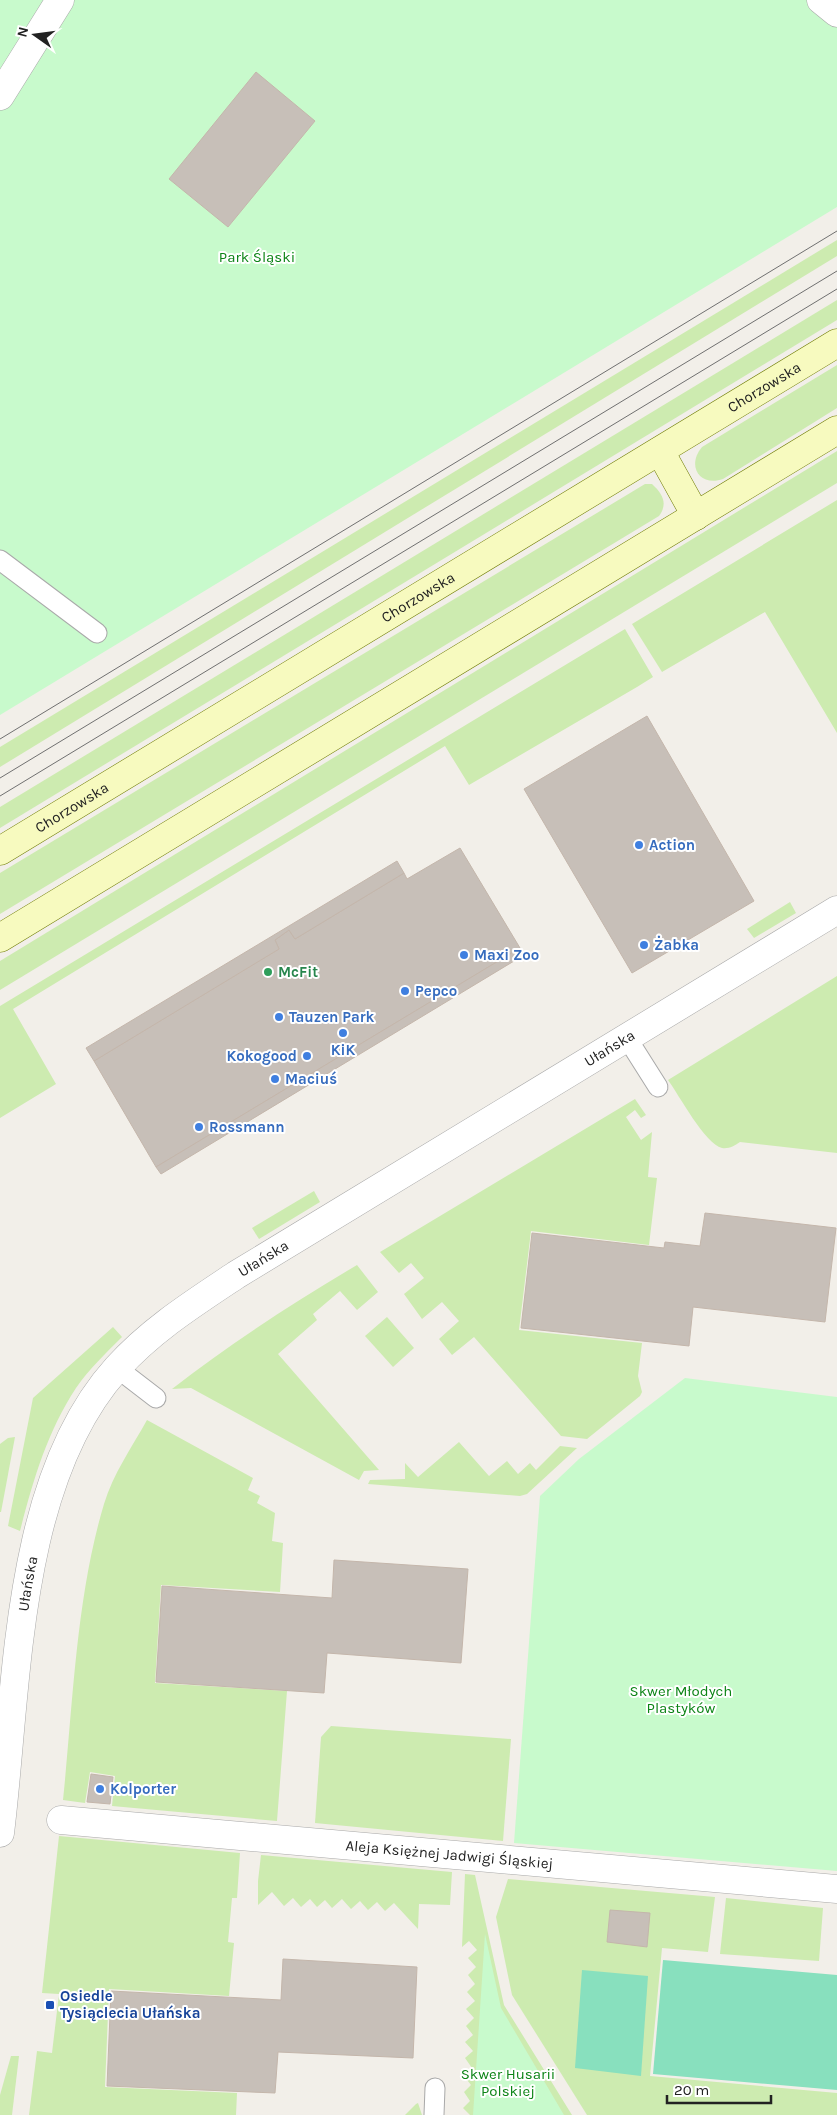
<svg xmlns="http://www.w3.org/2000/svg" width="837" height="2115" viewBox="0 0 837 2115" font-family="Karla,sans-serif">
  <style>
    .grass { fill: #cdebb0 }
    .park { fill: #c8facc }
    .pitch { fill: #88e0be }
    .building { fill: #c7bfb8; stroke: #c4b6ab }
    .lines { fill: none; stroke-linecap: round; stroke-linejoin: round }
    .lane-casing { stroke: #a9a9a9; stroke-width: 21 }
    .street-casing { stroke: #a9a9a9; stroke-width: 29 }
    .secondary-casing { stroke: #707d05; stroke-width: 29 }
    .lane { stroke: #fff; stroke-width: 19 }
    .street { stroke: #fff; stroke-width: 28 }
    .secondary { stroke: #f7fabf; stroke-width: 28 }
    .tram { stroke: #707070; stroke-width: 1 }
    .shop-dot { fill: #3f7fe0; stroke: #fff; stroke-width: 2 }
    .leisure-dot { fill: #2e9e5b; stroke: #fff; stroke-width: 2 }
    .transit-dot { fill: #1a4fb4; stroke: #fff; stroke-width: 2 }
    .labels { text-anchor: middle; stroke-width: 4; stroke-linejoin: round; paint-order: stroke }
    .park-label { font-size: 15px; fill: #0c8416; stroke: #fff }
    .street-label { font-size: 15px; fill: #222; stroke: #fff }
    .shop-label { font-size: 15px; font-weight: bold; fill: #366cbe; stroke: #fff; text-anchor: start }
    .leisure-label { font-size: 15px; font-weight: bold; fill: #27864d; stroke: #fff; text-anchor: start }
    .transit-label { font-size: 15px; font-weight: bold; fill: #164399; stroke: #fff; text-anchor: start }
  </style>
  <rect width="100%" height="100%" fill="#f2efe9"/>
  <!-- grass -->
  <g class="grass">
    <path d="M837,240V256L0,767V747Z"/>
    <path d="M837,300V320L0,828V807Z"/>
    <path d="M837,365V408L723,479C700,487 686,466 702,447Z"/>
    <path d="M837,451V483L0,990V961Z"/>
    <path d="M645,484H652C663,494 668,504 659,516L0,914V873Z"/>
    <path d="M837,500V733L765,612L662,672L632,624Z"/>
    <path d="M625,629L653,677L637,687L469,785L445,746L13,1009L56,1084L0,1118V1006Z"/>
    <path d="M790,902L796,913L754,938L747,929Z"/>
    <path d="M837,976V1153L740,1142C734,1146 729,1149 722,1148C705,1144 679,1095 668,1080Z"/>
    <path d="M635,1099L646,1115L641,1118L635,1110L626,1117L641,1140L652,1132L648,1177L657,1178L649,1245L531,1231L519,1330L642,1343L638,1376L642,1392L640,1396L587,1439L561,1436L474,1337L452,1355L439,1339L459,1321L442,1302L422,1319L404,1294L424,1278L411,1263L399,1273L380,1252Z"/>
    <path d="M314,1191L320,1202L259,1239L252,1228Z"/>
    <path d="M357,1265L378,1292L357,1310L340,1291L313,1314L317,1320L278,1354L379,1470L364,1471L359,1480L191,1388L172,1389C231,1343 293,1303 357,1265Z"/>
    <path d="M387,1317L414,1348L393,1367L365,1336Z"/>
    <path d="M113,1327L122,1337C106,1353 89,1369 76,1388C47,1432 33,1481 20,1531L8,1526L33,1398Z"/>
    <path d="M147,1420L253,1478L248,1490L260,1496L257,1503L275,1513L272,1541L283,1543L280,1592L161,1585L155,1683L287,1691L277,1821L112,1806L115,1776L90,1772L85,1803L63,1800C73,1704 76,1597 104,1504C113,1474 132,1447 147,1420Z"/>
    <path d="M15,1437L1,1512H0V1444L8,1438Z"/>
    <path d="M459,1442L489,1476L507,1461L518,1474L530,1463L536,1470L560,1446L577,1448L527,1494L520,1496L368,1484L370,1480L405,1479V1463L418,1477Z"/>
    <path d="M331,1726L511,1739L503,1841L315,1823L321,1737Z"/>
    <path d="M59,1836L240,1853L237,1898H232L228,1942L234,1943L229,1996L109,1989L105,2087L237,2093L236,2115H29L37,2051L52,2053L59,1994L42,1993Z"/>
    <path d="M261,1855L452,1872L450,1905L419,1904L418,1929L394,1903L385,1911L377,1902L368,1910L360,1901L351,1909L342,1899L332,1908L325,1900L317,1907L310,1899L301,1907L293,1898L284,1906L272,1892L258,1905V1881Z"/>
    <path d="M465,1874L475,1875L504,2005L572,2115H470L463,2108L470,2101L464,2092L471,2085L464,2076L472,2068L465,2058L473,2051L465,2042L473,2035L466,2026L474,2018L466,2009L475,2001L467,1992L475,1984L468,1975L476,1967L468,1958L477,1950L469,1941L462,1947Z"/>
    <path d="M508,1879L715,1897L708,1952L662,1948L650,2076L837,2093V2115H587L512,1995L496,1917Z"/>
    <path d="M726,1898L823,1908L819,1961L720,1954Z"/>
    <path d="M11,2056H19L12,2115H0V2095Z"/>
    <path d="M418,2103L422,2115H405L416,2104Z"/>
  </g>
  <!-- park -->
  <g class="park">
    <path d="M0,0H837V207L0,715Z"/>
    <path d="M685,1378L837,1397V1871L514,1843L540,1496L579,1459Z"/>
    <path d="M485,1934L501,2008L564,2115H473Z"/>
  </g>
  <!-- pitch -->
  <g class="pitch">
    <path d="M663,1960L837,1975V2090L653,2074Z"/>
    <path d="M582,1970L648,1976L641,2076L575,2068Z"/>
  </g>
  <!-- building -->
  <g class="building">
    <path d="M256,72L315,121L228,227L169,179Z"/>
    <path d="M647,716L754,901L632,973L524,789Z"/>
    <path d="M460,848L520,948L156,1167L94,1061L279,949L275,940L289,930L295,939L404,873L407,879Z"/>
    <path d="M397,861L404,873L295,939L289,930L275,940L279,949L94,1061L86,1048Z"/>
    <path d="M520,948L524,955L161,1174L156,1167Z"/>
    <path d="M705,1213L836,1228L825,1322L693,1307L689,1346L521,1328L532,1233L664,1248L665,1242L700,1246Z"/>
    <path d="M334,1560L468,1569L461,1663L327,1653L324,1693L156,1682L162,1586L332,1598Z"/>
    <path d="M91,1774L113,1777L110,1804L87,1802Z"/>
    <path d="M610,1910L650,1913L647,1947L607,1942Z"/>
    <path d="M283,1959L417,1967L413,2058L278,2052L275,2093L107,2086L111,1991L281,2000Z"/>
  </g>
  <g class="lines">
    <defs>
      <g id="lane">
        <path d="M0,560L97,633"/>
        <path d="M627,1038L658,1087"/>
        <path d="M117,1368L156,1398"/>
        <path d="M434,2115L435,2088"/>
      </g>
      <g id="street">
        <path d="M821,0L837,13"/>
        <path d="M0,96L60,0"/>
        <path id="s1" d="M61,1820L837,1889"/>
        <path id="s2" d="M0,1833C18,1687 14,1482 117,1368C151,1330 194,1303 236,1275L837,910"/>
      </g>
      <g id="secondary">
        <path d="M660,451L696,516"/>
        <path id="s3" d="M0,851L837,343"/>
        <path d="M0,938L837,430"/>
      </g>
    </defs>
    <!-- lane casing -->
    <use href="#lane" class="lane-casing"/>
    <!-- street casing -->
    <use href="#street" class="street-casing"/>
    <!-- secondary casing -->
    <use href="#secondary" class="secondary-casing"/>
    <!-- lane -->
    <use href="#lane" class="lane"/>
    <!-- street -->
    <use href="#street" class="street"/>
    <!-- secondary -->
    <use href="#secondary" class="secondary"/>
    <!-- tram -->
    <g class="tram">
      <path d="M0,739L837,231"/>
      <path d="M0,778L837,271"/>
      <path d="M0,796L837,289"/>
    </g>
  </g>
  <!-- markers -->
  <g class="shop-dot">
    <circle cx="639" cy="845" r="5"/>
    <circle cx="644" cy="945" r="5"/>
    <circle cx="464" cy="955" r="5"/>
    <circle cx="405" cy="991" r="5"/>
    <circle cx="279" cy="1017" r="5"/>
    <circle cx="343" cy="1033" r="5"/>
    <circle cx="307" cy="1056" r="5"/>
    <circle cx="275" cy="1079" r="5"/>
    <circle cx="199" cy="1127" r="5"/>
    <circle cx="100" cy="1789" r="5"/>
  </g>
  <circle class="leisure-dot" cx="268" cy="972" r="5"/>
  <rect class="transit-dot" x="45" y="2000" width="10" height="10" rx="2.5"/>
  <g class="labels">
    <!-- park labels -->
    <g class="park-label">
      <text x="257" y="262">Park Śląski</text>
      <text x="681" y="1696">Skwer Młodych<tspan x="681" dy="17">Plastyków</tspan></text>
      <text x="508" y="2079">Skwer Husarii<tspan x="508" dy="17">Polskiej</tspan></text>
    </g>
    <!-- street labels -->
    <g class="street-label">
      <text dy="5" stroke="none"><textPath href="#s3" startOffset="894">Chorzowska</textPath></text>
      <text dy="5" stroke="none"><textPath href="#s3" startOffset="489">Chorzowska</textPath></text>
      <text dy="5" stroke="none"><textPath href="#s3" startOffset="84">Chorzowska</textPath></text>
      <text dy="5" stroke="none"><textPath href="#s2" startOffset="1076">Ułańska</textPath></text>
      <text dy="5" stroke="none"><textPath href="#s2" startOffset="671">Ułańska</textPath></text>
      <text dy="5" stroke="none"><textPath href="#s2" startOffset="251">Ułańska</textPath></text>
      <text dy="5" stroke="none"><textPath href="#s1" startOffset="390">Aleja Księżnej Jadwigi Śląskiej</textPath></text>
    </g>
    <!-- shop labels -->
    <g class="shop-label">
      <text x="649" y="850">Action</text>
      <text x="654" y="950">Żabka</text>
      <text x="474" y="960">Maxi Zoo</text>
      <text x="415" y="996">Pepco</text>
      <text x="289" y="1022">Tauzen Park</text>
      <text x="343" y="1055" text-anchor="middle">KiK</text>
      <text x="297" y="1061" text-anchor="end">Kokogood</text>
      <text x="285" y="1084">Maciuś</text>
      <text x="209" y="1132">Rossmann</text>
      <text x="110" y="1794">Kolporter</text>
    </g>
    <!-- leisure labels -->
    <g class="leisure-label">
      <text x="278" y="977">McFit</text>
    </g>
    <!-- transit labels -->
    <g class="transit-label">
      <text x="60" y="2001">Osiedle<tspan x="60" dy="17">Tysiąclecia Ułańska</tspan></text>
    </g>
  </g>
  <!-- north arrow -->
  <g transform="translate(35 35) rotate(284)" stroke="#ffffff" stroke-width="4" paint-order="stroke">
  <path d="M0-4L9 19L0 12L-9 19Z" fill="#222222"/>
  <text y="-8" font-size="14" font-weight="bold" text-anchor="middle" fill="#222222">N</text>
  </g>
  <!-- scale -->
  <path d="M667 2095v8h104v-8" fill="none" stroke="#222222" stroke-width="2.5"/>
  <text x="674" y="2095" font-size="15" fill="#222222" stroke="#ffffff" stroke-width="4" paint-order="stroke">20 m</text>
</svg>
